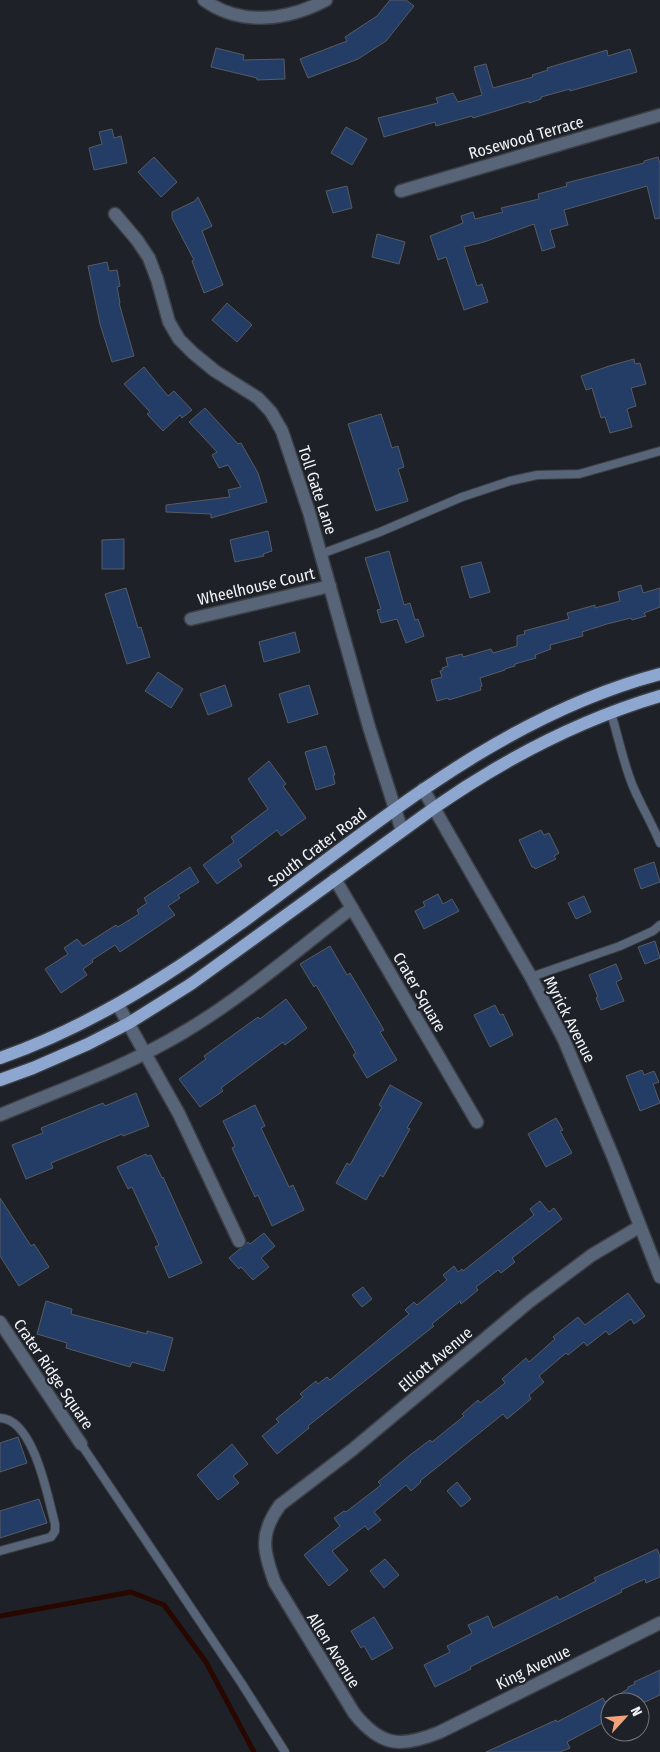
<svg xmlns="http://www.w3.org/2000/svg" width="660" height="1752" viewBox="0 0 660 1752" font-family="'Fira Sans Condensed',sans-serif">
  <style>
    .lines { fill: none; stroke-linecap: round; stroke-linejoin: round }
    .stream { stroke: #280700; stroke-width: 5 }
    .building { fill: #243d66; stroke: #575b62 }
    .service-casing { stroke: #3b3f45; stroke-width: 10 }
    .minor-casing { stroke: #3b3f45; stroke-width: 15 }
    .primary-casing { stroke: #3b3f45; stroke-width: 15 }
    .service { stroke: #586478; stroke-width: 8 }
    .minor { stroke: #586478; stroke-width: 12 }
    .primary { stroke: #8ea7d0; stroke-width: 12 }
    .labels { text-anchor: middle; stroke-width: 4.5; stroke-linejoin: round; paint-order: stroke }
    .street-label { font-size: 16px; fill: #f0f3f7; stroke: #1e2228 }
  </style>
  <rect width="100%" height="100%" fill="#1e2228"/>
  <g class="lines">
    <!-- stream -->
    <path class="stream" d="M0,1616L131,1592L164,1605L206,1662L254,1752"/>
  </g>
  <!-- building -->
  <g class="building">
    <path d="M390,0H406L414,6L386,41L358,59L308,78L300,59L347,41L345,37L377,16Z"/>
    <path d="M216,48L244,55L243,60L284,59L285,79L257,80V78L211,67Z"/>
    <path d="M630,49L637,72L570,91V89L541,97V99L529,103V101L473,118L472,116L436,126L435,122L384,137L378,118L438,103L436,98L453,93L458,102L482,95L474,67L486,64L493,88L533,77L532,75L548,70L547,68L607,50L608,56Z"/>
    <path d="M346,127L367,139L352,165L331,153Z"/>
    <path d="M112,129L114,138L121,136L127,163L94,170L89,148L102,144L99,132Z"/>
    <path d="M154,157L177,182L161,197L138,172Z"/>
    <path d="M658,157L660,164V218L655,219L647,186L564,210L568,225L550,230L555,247L542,251L534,224L484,242L464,247L477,286L482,284L488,302L464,310L446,257L438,260L430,236L463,223L461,216L473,212L475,219L503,212L501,208L539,199L538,194L567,186L566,183L644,163V161Z"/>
    <path d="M347,186L352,208L333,213L326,191Z"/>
    <path d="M198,197L212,226L202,231L223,285L204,293L192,261L194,260L172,218V212L195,201Z"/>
    <path d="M377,234L405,242L399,264L372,257Z"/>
    <path d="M107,262L109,271L117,270L120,286L117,287L120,303H119L134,356L112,362L100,324L88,266Z"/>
    <path d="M227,303L252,325L237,342L212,320Z"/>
    <path d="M634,359L635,364L640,363L646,384L631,388L636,406L627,409L632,427L610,433L605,417L601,418L592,388L586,390L581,376L609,366Z"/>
    <path d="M144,367L168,396L174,391L192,410L182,418L180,415L163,431L147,414L150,412L124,384Z"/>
    <path d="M205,408L238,444L241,443L258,473L267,502L211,518V514L166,512V505L230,497L228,490L241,487L228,465L219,468L212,455L217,452L189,422Z"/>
    <path d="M381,414L392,448L398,446L404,467L398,469L408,501L376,511L348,424Z"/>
    <path d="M268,531L272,551L263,554L264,556L235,562L230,540Z"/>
    <path d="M124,539V569H102V540Z"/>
    <path d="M389,551L404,605L410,603L415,620L418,619L424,636L406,643L397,619L381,623L377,610L381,609L365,558Z"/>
    <path d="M481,562L490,592L470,598L461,567Z"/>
    <path d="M641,585L643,593L660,588V607L644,613L646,616L632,620L631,618L607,624L582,632L583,636L550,645L551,649L535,655L536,658L515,664V666L505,669V670L480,678L482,686L480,687L481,690L449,700L448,698L437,701L431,680L442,677L440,671L443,670L442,668L448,666L446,658L462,654L463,657L491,649L493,653L517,646V636L525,634L524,631L569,619L567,613L595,605V608L620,601L618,592Z"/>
    <path d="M126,588L138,628L141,627L150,657L127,664L105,594Z"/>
    <path d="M295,632L300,652L264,662L259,642Z"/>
    <path d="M158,672L183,689L171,708L145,691Z"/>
    <path d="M225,685L232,706L208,715L200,694Z"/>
    <path d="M309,685L318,714L288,723L279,694Z"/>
    <path d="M326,746L335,775H333L335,784L316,790L305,752Z"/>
    <path d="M269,761L286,784L283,786L306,818L281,836L277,830L238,860L242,866L217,884L203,865L234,842L231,837L268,809L248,779Z"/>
    <path d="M541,830L544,835L549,833L559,853L554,856L556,859L535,869L534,867H532L519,840Z"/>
    <path d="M654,862L660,882L641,889L634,869Z"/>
    <path d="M190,867L199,882L178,895L180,898L168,906L175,915L120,952L115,945L92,960L93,962L83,969L87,975L61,993L45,969L68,954L64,948L77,939L83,946L116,925L118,927L139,914L137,910L147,903L144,898Z"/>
    <path d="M438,894L443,904L452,899L459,911L424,929L415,911L425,906L423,902Z"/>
    <path d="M584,896L591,912L576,919L568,903Z"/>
    <path d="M655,941L660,958L645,964L638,947Z"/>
    <path d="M330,946L347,975L350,973L384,1030L380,1032L397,1060L367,1078L353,1055L356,1053L316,985L314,987L300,964Z"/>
    <path d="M616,964L622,979L616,982L624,1001L601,1010L596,998L598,997L589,975Z"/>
    <path d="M286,999L307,1028L285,1045L283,1042L221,1088L223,1091L200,1107L179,1079L206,1059L204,1056L258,1017L260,1019Z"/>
    <path d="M495,1005L500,1015L503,1014L513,1035L490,1047L474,1015Z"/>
    <path d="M642,1070L644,1075L654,1071L659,1082L653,1084L660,1103L640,1111L626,1076Z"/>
    <path d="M390,1085L422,1103L407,1128L410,1129L383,1177L380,1175L366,1200L336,1183L347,1163L350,1165L382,1107L379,1105Z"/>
    <path d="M136,1093L149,1126L123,1136L122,1134L51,1163L53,1168L26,1179L12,1145L43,1133L41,1128L103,1103L105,1106Z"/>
    <path d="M255,1105L265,1126L261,1128L289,1187L293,1185L304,1210L272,1226L258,1195L255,1197L232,1148L235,1146L223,1121Z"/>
    <path d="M556,1118L563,1130L560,1131L572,1153L546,1167L528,1134Z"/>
    <path d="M146,1154L147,1156L151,1155L162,1178L163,1177L202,1263L169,1278L155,1247L159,1245L132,1187L128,1189L117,1167Z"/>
    <path d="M0,1198L31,1246L34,1244L49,1267L19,1286L0,1256Z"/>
    <path d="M540,1201L549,1212L554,1208L562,1219L512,1258L515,1262L501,1273L498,1270L476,1287L478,1290L461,1304L460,1301L432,1324L434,1326L308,1426L309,1428L277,1454L262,1436L279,1422L276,1419L303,1397L300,1394L316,1381L318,1384L327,1377L330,1380L409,1314L405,1310L414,1302L417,1305L447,1280L443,1275L454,1266L458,1272L462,1269L463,1271L534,1215L530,1209Z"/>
    <path d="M264,1233L275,1246L261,1258L269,1267L253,1280L241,1267L239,1269L229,1258L248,1242L250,1244Z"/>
    <path d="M363,1287L372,1299L362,1307L352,1295Z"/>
    <path d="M628,1293L645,1316L634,1324L631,1319L609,1335L606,1331L587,1346L584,1342L568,1355L566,1353L539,1376L544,1382L529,1395L531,1399L507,1419L503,1414L420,1481L421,1482L411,1491L406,1485L374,1512L381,1520L368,1530L365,1526L332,1551L348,1570L329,1586L304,1555L340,1526L334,1518L344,1511L346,1512L381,1485L378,1482L410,1455L430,1440L432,1442L464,1416L462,1414L478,1400L480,1403L505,1383L502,1379L526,1358L529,1362L555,1339L553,1337L578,1317L585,1325Z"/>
    <path d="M46,1301L72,1309L71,1314L147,1334V1331L173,1338L164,1371L132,1362L130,1367L66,1348L67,1343L37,1334Z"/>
    <path d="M18,1437L27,1463L0,1472V1443Z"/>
    <path d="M232,1444L248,1464L233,1476L239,1483L218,1500L197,1475Z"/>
    <path d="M457,1482L471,1499L461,1507L447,1491Z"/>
    <path d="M39,1499L47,1523L0,1538V1511Z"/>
    <path d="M657,1549L660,1556V1577L646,1583L645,1579L621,1590L622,1592L470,1667L471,1669L435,1687L424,1665L450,1652L447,1646L472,1633L468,1625L488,1616L493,1628L557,1596L559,1600L596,1581L594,1578Z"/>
    <path d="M385,1559L399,1575L384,1588L370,1571Z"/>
    <path d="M374,1617L393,1648L372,1660L364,1646L361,1648L351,1631Z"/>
    <path d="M660,1670V1695L645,1702H610V1719L567,1742L570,1748L560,1752H486L556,1720L557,1722L603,1698L605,1702L628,1689V1687L635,1684L634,1682Z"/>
  </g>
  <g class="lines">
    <defs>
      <g id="service">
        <path d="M321,554L380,532L462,497L510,481L537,475L579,474L660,451"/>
        <path d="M611,713C618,736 623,761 632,784C640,804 652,823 660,843"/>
        <path d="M531,977L620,946L653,931L660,925"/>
        <path d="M0,1418C34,1419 48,1498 55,1524V1531L51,1537L0,1551"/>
        <path d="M81,1444L242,1684L285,1752"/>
      </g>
      <g id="minor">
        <path d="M204,0C241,27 288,20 326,0"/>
        <path d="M401,191L660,115"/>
        <path d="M115,214L137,240L149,258L157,279L169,322L179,339L193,353L215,371L258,398L271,412L282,431L309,512L369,727L402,831"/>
        <path d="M191,619L330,586"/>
        <path d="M423,789L531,977L564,1040L614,1159L660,1277"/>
        <path d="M335,879L477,1122"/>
        <path d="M118,1005L179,1114L239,1241"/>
        <path d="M0,1115C62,1089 126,1067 184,1032C243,997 297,950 352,908"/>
        <path d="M639,1227L592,1255L529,1302L352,1450L280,1505C259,1534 263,1551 275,1583L354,1713C381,1747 401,1748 440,1732L660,1623"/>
        <path d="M0,1322L81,1444"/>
      </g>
      <g id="primary">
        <path d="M0,1058C245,973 407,741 660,674"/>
        <path d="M0,1080L33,1068L88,1044L129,1023L191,984L434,808C503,760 579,720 660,696"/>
      </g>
    </defs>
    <!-- service casing -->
    <use href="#service" class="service-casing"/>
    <!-- minor casing -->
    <use href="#minor" class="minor-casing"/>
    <!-- primary casing -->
    <use href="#primary" class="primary-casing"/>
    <!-- service -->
    <use href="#service" class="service"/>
    <!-- minor -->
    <use href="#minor" class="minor"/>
    <!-- primary -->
    <use href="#primary" class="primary"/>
  </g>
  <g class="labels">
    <!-- street labels -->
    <g class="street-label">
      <text transform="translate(526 137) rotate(-16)" y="6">Rosewood Terrace</text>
      <text transform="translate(318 490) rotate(72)" y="6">Toll Gate Lane</text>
      <text transform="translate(256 586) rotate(-13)" y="6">Wheelhouse Court</text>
      <text transform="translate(317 847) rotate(-37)" y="6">South Crater Road</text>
      <text transform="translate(420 992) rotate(60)" y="6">Crater Square</text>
      <text transform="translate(570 1019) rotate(63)" y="6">Myrick Avenue</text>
      <text transform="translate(435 1359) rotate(-40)" y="6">Elliott Avenue</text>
      <text transform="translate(54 1374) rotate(56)" y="6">Crater Ridge Square</text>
      <text transform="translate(334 1650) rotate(58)" y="6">Allen Avenue</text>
      <text transform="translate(533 1667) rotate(-26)" y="6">King Avenue</text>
    </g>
  </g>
  <!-- north arrow -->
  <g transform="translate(625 1717) rotate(64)"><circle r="24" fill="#1e2228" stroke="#72767b"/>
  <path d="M0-4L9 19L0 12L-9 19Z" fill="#f0a27a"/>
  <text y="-8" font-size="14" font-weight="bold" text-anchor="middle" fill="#f0f3f7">N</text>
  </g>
</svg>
